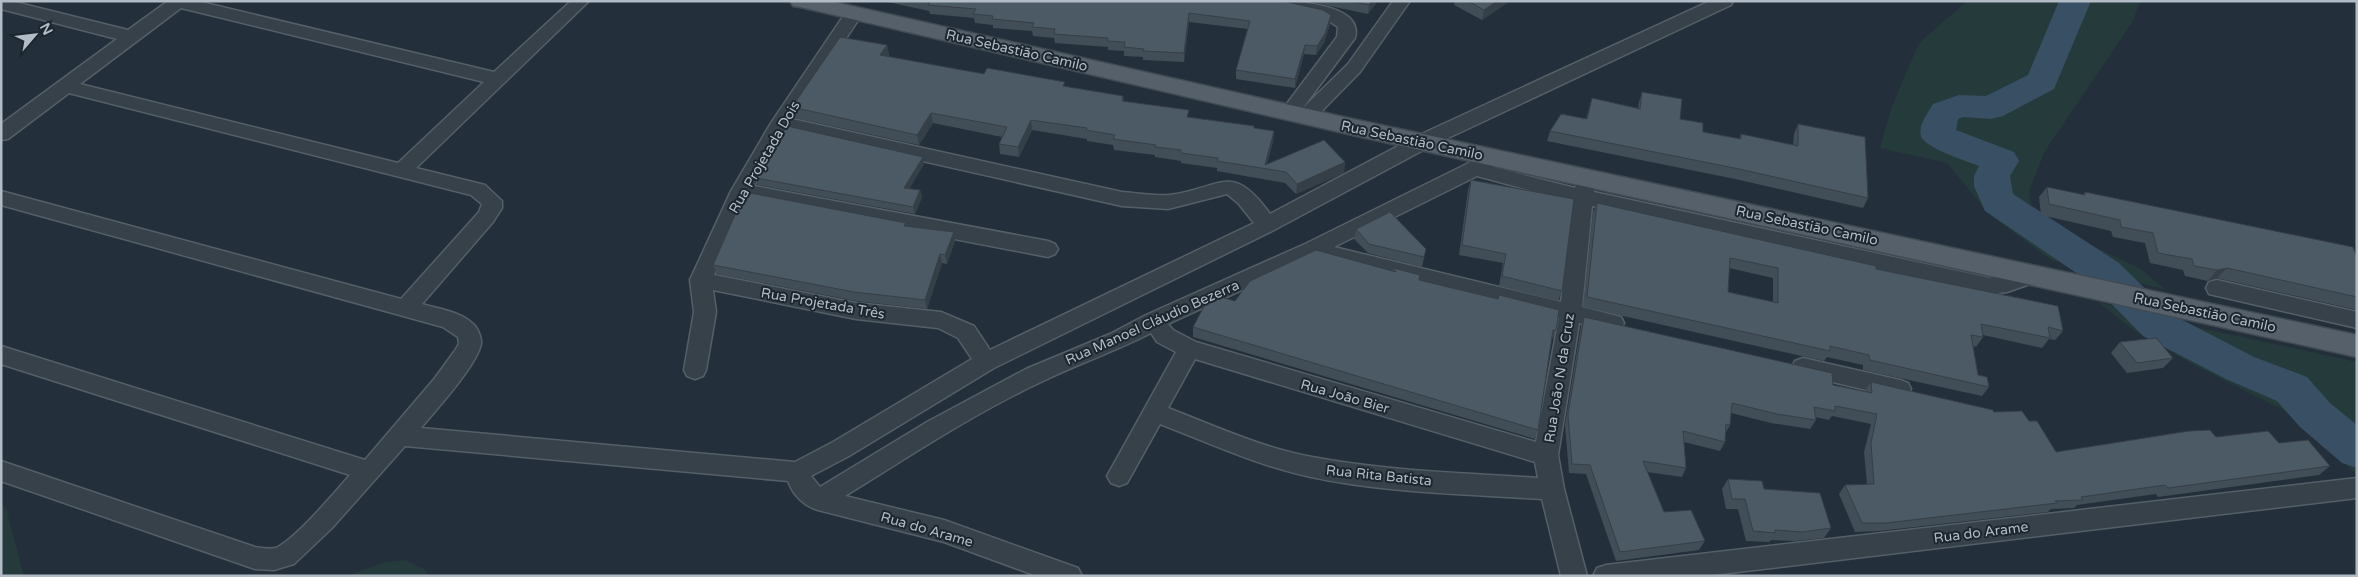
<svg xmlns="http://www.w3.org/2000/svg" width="2358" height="577" viewBox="0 0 2358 577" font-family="'Varela Round',sans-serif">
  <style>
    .green { fill: #253b3b }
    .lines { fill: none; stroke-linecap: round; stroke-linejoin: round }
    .river { fill: #394f63; fill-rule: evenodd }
    .minor-casing { stroke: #555f68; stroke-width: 3 }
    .major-casing { stroke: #404a53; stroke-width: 3 }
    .minor { fill: #37414a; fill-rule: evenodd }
    .major { fill: #55606a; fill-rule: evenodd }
    .wall { fill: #414d57; fill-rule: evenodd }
    .shaded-wall { fill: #353f47 }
    .building { fill: #4c5a65; stroke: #353f47; fill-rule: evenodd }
    .labels { text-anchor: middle; stroke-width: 4; stroke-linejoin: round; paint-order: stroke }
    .street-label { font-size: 14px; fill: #b2bcc6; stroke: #1c262f }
  </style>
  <rect width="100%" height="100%" fill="#232f3a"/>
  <!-- green -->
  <g class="green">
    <path d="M1967,1H2140L2133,21L2045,151L2029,191L2032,209L2047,224L2141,269L2166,290L2051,260L1989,214L1947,163L1880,148L1892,106L1919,43Z"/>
    <path d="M2098,302L2177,323L2357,362V475L2292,414L2194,365L2135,331Z"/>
    <path d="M1,505L6,508L24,576H1Z"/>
    <path d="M405,560L424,569L430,576H348L384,562Z"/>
  </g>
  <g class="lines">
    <!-- river -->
    <path class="river" d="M2059,1H2091L2054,89L2003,116L1991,119L1963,117L1958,119L1956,130L2014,152L2019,161L2010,176L2013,194L2119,263L2171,314L2254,357L2307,377L2330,403L2357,425V468L2342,463L2300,427L2277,401L2226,379L2143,336L2091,283L1985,211L1974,186V176L1979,166C1967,161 1924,148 1921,136C1918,125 1928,113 1933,104L1959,95L1986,96L2028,75Z"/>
    <defs>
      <g id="minor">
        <path d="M1,1H11L128,30L168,1H197L494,72L571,1H589L416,168L485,185L502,201V208L493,222L422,304C438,309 459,311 472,323C477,327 482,337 481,344C477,365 436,410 421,428L795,462L833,442L972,359L958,338L938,328L856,319L713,290L716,312L706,370L703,376L695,379L687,376L684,370L694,312L690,280L731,191L771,123L848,9H860L863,13L792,119L1122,192C1137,193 1154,196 1169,195C1221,189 1231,160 1270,214L1415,137L1710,1H1733L1731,5L1429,147L1274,230L994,368L849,456L811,476L820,487L927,422L1026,369L1110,334L1146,315L1305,244L1493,151L1500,153L1503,158L1493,167L1575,188L1578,178L1585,176L1592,178L1595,183L1594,192L1990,278L2013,274L2017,266L2024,264L2031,266L2035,272L2030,284L2007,292L1990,294L1592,206L1582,307L1621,317L1624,323L1621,329L1613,331L1579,323L1558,455L1564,489L1587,576H1561L1542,499C1465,494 1386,493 1311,477C1259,466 1209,443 1160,424L1127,483L1119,486L1111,483L1107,476L1111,469L1176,352L1157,342L1151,333C1116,351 1078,364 1043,381C974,413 910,456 845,496L944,520L1078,568L1082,576H1037L944,542L818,510C804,506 793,495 788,481L405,446L332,528L294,564L274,570L255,569L1,481V461L255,547C262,548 272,550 278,547C299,535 333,494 350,475L1,364V346L365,460L435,378L454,352L459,344L458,337L443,327L1,205V191L401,299L479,212L482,204L471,195L69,93L8,139L1,140V124L117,39L1,9ZM181,8L484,82L398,163L80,84ZM785,130L1122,206L1168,209L1227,194L1238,203L1254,223L990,350L974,326L941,312L856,303L714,275L747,199L1048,257L1055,254L1058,249L1055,244L1048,241L754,186ZM1477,176L1573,202L1561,302L1334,247ZM1314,257L1559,318L1536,442L1196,342L1173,330L1168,324ZM1195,359L1535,462L1538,478C1463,473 1386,471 1312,457C1262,448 1215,426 1168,408Z"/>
        <path d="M1265,1C1286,1 1365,1 1355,38L1302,109L1348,64L1393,1H1410L1360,72L1313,120L1306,122L1299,120L1297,116L1289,119L1282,117L1280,113L1337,37L1338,27L1323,17L1267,5Z"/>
        <path d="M2217,280L2357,312V328L2209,294L2206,288L2209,282Z"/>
        <path d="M1803,358L1900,380L1908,383L1911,389L1908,395L1900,398L1795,373L1792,367L1795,361Z"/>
        <path d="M2357,478V498L1704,576H1593L1597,568L1606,565Z"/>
      </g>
      <path id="major" d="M790,1H830L1348,118L2357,335V357L1348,134L800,7L793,6Z"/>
    </defs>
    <!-- minor casing -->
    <use href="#minor" class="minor-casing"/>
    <!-- major casing -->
    <use href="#major" class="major-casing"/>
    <!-- minor -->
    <use href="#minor" class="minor"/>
    <!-- major -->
    <use href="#major" class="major"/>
  </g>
  <!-- wall -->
  <g class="wall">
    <path d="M883,1H1283L1331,15L1330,24L1324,43L1316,55L1304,54L1295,88L1236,79V70L1248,29L1189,22L1184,62L1143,60V57L1124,56V51L1108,50V47L1055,43L1054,38L1033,36L1032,31L993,28V25L975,23L974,18L930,14L929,11Z"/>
    <path d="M1306,1H1378L1368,14Z"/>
    <path d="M1455,1H1510L1482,20L1454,5Z"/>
    <path d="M887,45L889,55L888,57L984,74L1123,96L1124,101L1189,117L1254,126V128L1274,131L1273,142L1267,164L1345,162L1344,173L1296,194L1285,183L1217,171V168L1181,163V161L1155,157V155L1114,150L1113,145L1087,141V139L1032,130L1019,157L1000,154L999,144L1002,137L933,123L919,145L795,118L792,107Z"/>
    <path d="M1642,92L1680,119L1703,132L1739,139L1741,134L1793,145L1794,134L1798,124L1868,198L1863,208L1735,179L1547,141L1550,131L1586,119L1592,98L1638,108L1639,102Z"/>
    <path d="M923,157L924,164L909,189L920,190L922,197L915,214L758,185L756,178Z"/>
    <path d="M1471,180L1562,291L1558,301L1499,286L1503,263L1459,255L1468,190Z"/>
    <path d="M2047,187L2083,195L2085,192L2357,257V310L2217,278L2208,281L2185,276L2183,270L2150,263L2145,243L2113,237L2111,231L2041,215L2039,197Z"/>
    <path d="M1597,203L1876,269L2063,331L2055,340L2049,339L2042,348L1983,335V337L1976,347L1973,346L1978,375L1989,387L1982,396L1863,370V365L1827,357L1824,361L1583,307L1593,213ZM1729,268L1773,278V302L1728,292Z"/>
    <path d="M906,226L954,232L955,241L947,264L942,263L927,309L856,301L717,274L713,265Z"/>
    <path d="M1356,229L1426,249L1422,267L1368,253L1354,239Z"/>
    <path d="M1393,268L1419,280L1498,299L1499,295L1556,330L1552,340H1551L1538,430L1535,439L1193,337V327L1235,301L1392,271Z"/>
    <path d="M1584,317L1833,385L1865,391L1871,382L2029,421L2056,452L2216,437L2279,443L2330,466L2319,475L2158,497L2156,494L2077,505L2074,508L2051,509L2048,512L1879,531L1855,532L1839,494L1845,485L1867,484L1864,452L1871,424L1832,416L1829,420L1815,417L1816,420L1810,429L1771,423L1731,413L1730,425L1725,434V442L1720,451L1684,442L1686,468L1682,477L1647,472L1664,512L1705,541L1699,550L1616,561L1586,474L1569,473L1565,425L1581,326Z"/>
    <path d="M2120,342L2173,358L2163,368L2127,373L2111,353Z"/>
    <path d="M1728,479L1764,489L1831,528L1824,538L1795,541L1771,540L1769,542L1746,541L1738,509H1726L1722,489Z"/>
  </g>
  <!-- shaded-wall -->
  <g class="shaded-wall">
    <path d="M1372,1H1378L1368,14L1369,5Z"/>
    <path d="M1497,1H1510L1482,20L1484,10Z"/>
    <path d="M1189,13V22L1184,62V53Z"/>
    <path d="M1331,15L1330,24L1324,43L1316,55L1317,46Z"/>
    <path d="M887,45L889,55L883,66L880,55Z"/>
    <path d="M1305,45L1304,54L1295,88V79Z"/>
    <path d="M931,113L933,123L919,145L917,135Z"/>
    <path d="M1031,120L1032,130L1019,157L1018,147Z"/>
    <path d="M1274,131L1273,142L1266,169L1265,165Z"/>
    <path d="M923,157L924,164L905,195L904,188Z"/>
    <path d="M1345,162L1344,173L1296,194L1297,184Z"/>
    <path d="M920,190L922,197L915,214L913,207Z"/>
    <path d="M954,232L955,241L947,264L945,255Z"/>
    <path d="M940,254L942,263L927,309L925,300Z"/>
    <path d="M2227,268L2217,278L2208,281L2217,270Z"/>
  </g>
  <!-- building -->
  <g class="building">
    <path d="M924,1H1283L1323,10L1331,15L1325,34L1317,46L1305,45L1295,79L1236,70L1250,21L1189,13L1184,53L1143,51L1144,49L1124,47L1125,42L1107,41L1108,38L1054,34L1055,29L1032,27L1034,23L992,19L993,16L973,14L976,9L928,5L930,2Z"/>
    <path d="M1352,1H1372L1369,5Z"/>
    <path d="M1468,1H1497L1484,10Z"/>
    <path d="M840,37L887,45L880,55L984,74L987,68L1065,82L1063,86L1123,96L1122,101L1189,110L1187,117L1254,126V128L1274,131L1265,165L1324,140L1345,162L1297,184L1286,172L1217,161L1218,158L1181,153V150L1155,147L1156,145L1113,139L1115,135L1086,130L1087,128L1031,120L1018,147L999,144L1007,127L931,113L917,135L792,107Z"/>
    <path d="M1642,92L1682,99L1680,119L1703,123V132L1741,139V134L1798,146V124L1865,137L1868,198L1739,169L1550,131L1561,114L1587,119L1592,98L1640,109Z"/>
    <path d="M787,126L923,157L904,188L920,190L913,207L756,178V175Z"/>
    <path d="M1471,180L1574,199L1562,291L1502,276L1506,254L1462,245Z"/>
    <path d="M2047,187L2085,195V192L2353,247L2357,257V297L2227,268L2217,270L2194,266L2192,259L2158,253L2153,233L2121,227L2120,220L2049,204Z"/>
    <path d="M745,192L906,223L904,226L954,232L945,255L940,254L925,300L854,292L713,265Z"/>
    <path d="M1597,203L1876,266V269L2058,306L2063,331L2048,327L2050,338L1981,324L1983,337L1971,335L1978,375L1987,377L1989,387L1870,360L1869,355L1830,346V351L1587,297ZM1730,258L1778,268V303L1728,292Z"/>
    <path d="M1390,212L1426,249L1424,257L1369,244L1356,229Z"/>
    <path d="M1316,250L1396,272L1393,268L1420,275L1419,280L1498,299L1499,295L1559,310L1556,330H1553L1538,430L1193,327L1209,297L1214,295L1235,301L1250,281Z"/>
    <path d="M1584,317L1832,373L1833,385L1872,393L1871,382L1993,410L1994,412L2022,411L2029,421H2037L2056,452L2189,431L2210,430L2216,437L2268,431L2279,443L2308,440L2330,466L2168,488L2165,485L2081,497L2083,500L2055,501L2057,503L1886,523H1862L1845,485L1874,484L1871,443L1877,414L1835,406V411L1814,407L1816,420L1777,414L1732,403L1730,425L1726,424L1725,442L1683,431L1686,468L1643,461L1664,512L1691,510L1705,541L1620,552L1590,465L1572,464L1568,415Z"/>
    <path d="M2156,338L2173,358L2137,363L2120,342Z"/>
    <path d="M1728,479L1762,481L1764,489L1820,493L1831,528L1802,532L1775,530V533L1753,531L1745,499H1732Z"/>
  </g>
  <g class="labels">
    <!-- street labels -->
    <g class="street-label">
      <text transform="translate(1017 50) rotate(13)" y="5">Rua Sebastião Camilo</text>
      <text transform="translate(1412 140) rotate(12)" y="5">Rua Sebastião Camilo</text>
      <text transform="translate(764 157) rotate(-60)" y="5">Rua Projetada Dois</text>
      <text transform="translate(1807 225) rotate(12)" y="5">Rua Sebastião Camilo</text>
      <text transform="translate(823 303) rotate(10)" y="5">Rua Projetada Três</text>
      <text transform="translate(2205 312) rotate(12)" y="5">Rua Sebastião Camilo</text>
      <text transform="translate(1152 322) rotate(-24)" y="5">Rua Manoel Cláudio Bezerra</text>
      <text transform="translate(1559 378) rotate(-81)" y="5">Rua João N da Cruz</text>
      <text transform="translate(1345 396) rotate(16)" y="5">Rua João Bier</text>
      <text transform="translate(1379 475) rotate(6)" y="5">Rua Rita Batista</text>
      <text transform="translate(927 529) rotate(16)" y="5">Rua do Arame</text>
      <text transform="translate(1981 532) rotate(-7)" y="5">Rua do Arame</text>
    </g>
  </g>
  <!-- border -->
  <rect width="2358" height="577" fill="none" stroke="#b2bcc6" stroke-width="5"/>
  <!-- north arrow -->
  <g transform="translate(35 35) rotate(62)" stroke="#1c262f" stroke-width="4" paint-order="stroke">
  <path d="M0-4L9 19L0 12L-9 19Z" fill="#b2bcc6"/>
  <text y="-8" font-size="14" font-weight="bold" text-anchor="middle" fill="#b2bcc6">N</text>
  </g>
</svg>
